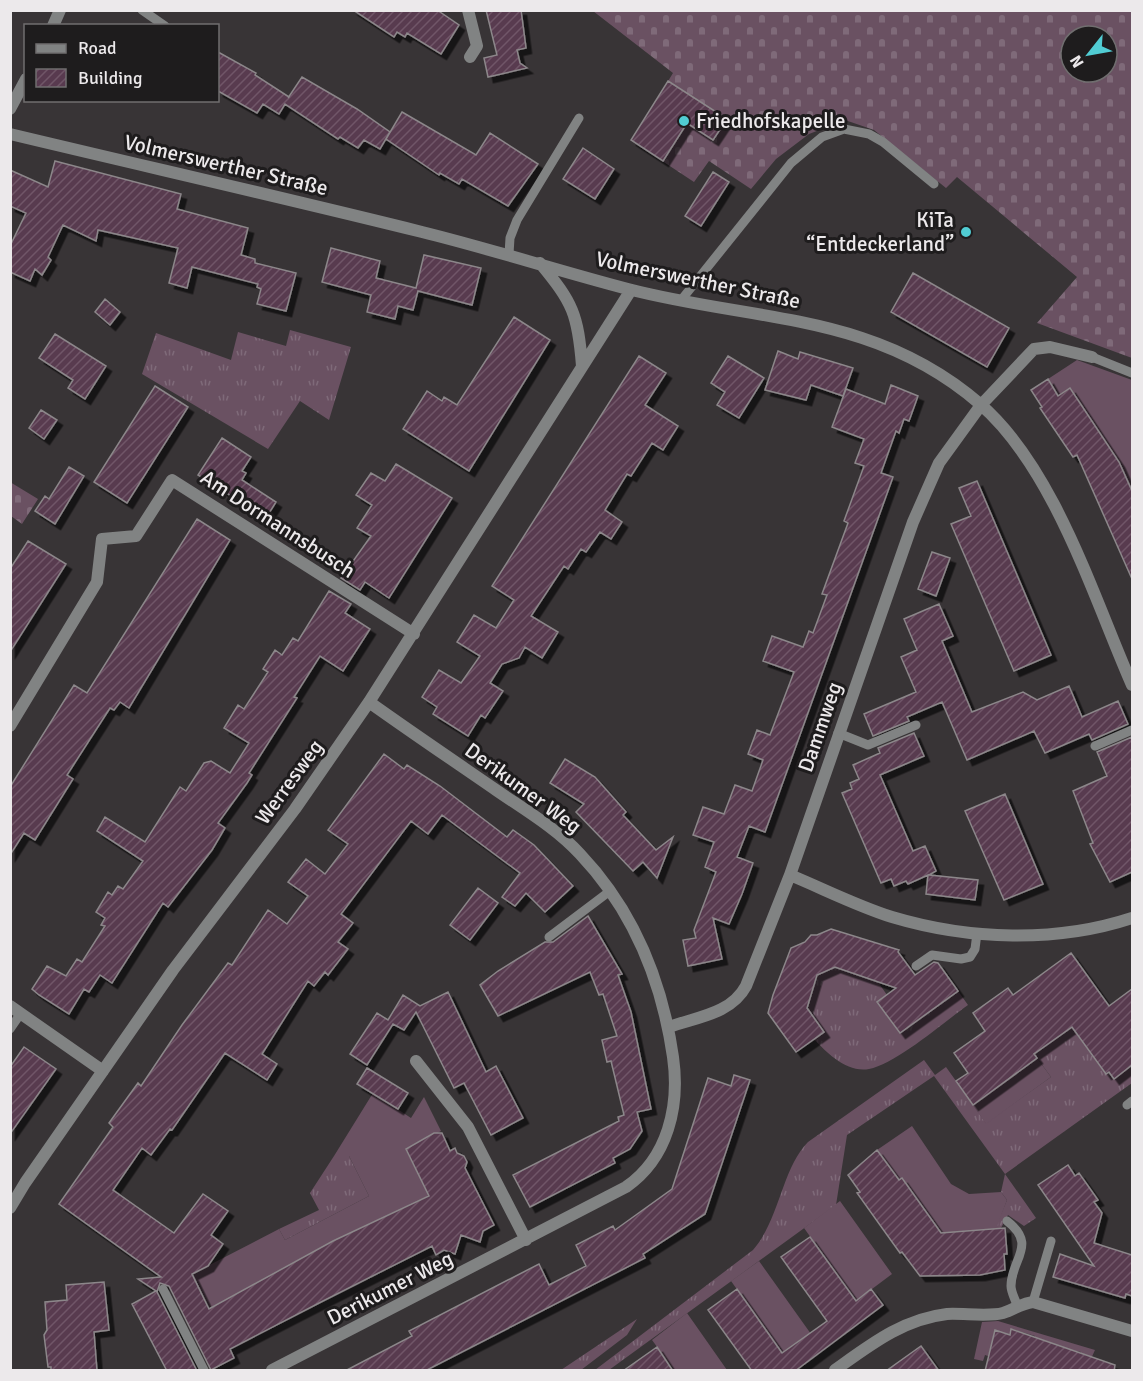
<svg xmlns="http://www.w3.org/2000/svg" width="1143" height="1381" font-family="Signika,sans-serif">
  <defs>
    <pattern id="grass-tufts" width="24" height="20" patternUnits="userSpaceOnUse" patternTransform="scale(1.5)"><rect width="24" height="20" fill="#6a5162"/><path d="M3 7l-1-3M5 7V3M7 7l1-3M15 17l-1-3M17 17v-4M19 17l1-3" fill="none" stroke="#7f6a79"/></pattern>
    <pattern id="cemetery-stones" width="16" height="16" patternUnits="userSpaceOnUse" patternTransform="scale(1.5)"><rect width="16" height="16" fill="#6a5162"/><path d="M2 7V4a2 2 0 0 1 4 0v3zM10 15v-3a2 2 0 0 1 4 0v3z" fill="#7f6a79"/></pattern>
    <pattern id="building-hatch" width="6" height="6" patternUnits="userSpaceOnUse" patternTransform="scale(1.5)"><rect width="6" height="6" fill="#583a4f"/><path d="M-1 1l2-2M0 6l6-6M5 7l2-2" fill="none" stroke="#705668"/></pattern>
    <filter id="shadow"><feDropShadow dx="5.5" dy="5.5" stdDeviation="0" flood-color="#0009"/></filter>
  </defs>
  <rect width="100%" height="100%" fill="#383436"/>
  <!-- grass -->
  <path fill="url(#grass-tufts)" d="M290,330l61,17 -22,73 -29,-19 -32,48 -126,-75 14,-41 75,27 7,-28 48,14z
    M835,967l43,15 9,13 -6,5 62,2 15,-11 10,14c-24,17 -72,59 -99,64 -22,4 -42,-16 -55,-30l10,-7 -17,-24 11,-33z
    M1069,1015l10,21 27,38 3,-2 5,6 10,-7 -4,-6 12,-9v27l-127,91 31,44 -12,8 -16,-11 -7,13 -6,1 12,-29 -6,-8 4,-18 -71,-98 -87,59 -11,70 -227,165h-14l158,-120c27,-31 29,-82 55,-108l116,-82 11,15 11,-8 40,56 65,-46 -22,-30 9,4 10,-7z
    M334,1156h15l20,40 -84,44 -6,-11 40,-19 -9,-17z
    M637,1319l-10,16 -46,35h-20z"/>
  <!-- cemetery -->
  <path fill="url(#cemetery-stones)" fill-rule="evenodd" d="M593,11h539v347l-95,-35 40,-46 -120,-100 -11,11 -72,-58 -29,-10 -36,14 -33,25 -25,30 -42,-28 -15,21 -62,-41 41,-68zM1071,36h36v36h-36z
    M10,482l28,17 -16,25 -11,-8z"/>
  <!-- garden -->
  <path fill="#6a5162" d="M1077,360l55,20v111l-14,-33 -13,5 -3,-26 -32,-48 -11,7 -11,-17z
    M1037,1058l14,19 -65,47 -13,-19z
    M373,1093l38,25 13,-21 17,34 -35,19 9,18 9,-4 20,45 -194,79 -40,20 -18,-34 87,-45 6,11 84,-44 -20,-40h-15z
    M912,1126l39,58 18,10 32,-2 6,8 -12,32 -18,1 -1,-3 -37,6 -14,-26 -3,2 -20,-34 -3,2 -22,-30z
    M840,1201l52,73 -36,27 -52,-73z
    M759,1261l57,80 -34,12 -51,-72z
    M687,1313l40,57h-53l-22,-30z
    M998,1321l97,29 -5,11 -10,-3 1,-6 -47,-9 1,-7 -23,-7 -2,6 -14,-4 -8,25 -3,-1 -2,6 -9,-2 8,-37z"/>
  <!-- building -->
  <path fill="url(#building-hatch)" stroke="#8c878a" stroke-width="1.5" filter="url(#shadow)" d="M353,10h84l22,15 -18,29 -34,-21 -2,4 -8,-5 -3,5z
    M486,10h35l5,38 -9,2 3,13 7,5 -39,9 -4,-19 13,-3z
    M218,52l38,21 -1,2 34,22 -1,1 14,-21 55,32 33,23 -10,17 -16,-9 -6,8 -18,-11 -2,2 -53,-35 -6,10 -16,-10 -6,9 -39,-22z
    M668,81l59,38 -14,21 -26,-17 -24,38 -32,-21z
    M402,112l74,43 14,-22 48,31 -30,42 -46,-27 -3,5 -19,-11 -1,2 -53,-36z
    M583,148l31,21 -19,30 -32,-20z
    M55,161l126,33 -4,15 71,19 -7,27 14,4v4l41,10 -10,38 -29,-7 4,-15 -4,-2 1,-3 -66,-17 -5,21 -18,-5 9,-35 -80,-18 -2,11 -33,-16 -15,32 3,3 -9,15 -7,-6 -5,12 -20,-9v-26l16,-33 -16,-7v-36l38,17z
    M713,172l16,10 -28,44 -16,-10z
    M331,248l49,13 -4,17 40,10 8,-33 57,13 -9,37 -54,-14 -5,19 -15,-4 -3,13 -28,-7 4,-17 -49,-13z
    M913,273l96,55 -22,39 -96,-55z
    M105,299l15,13 -10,13 -15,-13z
    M514,317l36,23 -81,131 -66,-42 24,-38 15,10 2,-4 13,8z
    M55,334l51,32 -21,33 -17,-11 5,-8 -34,-22z
    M778,351l20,8 2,-7 53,16 -10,28 -32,-11 -5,15 -41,-10z
    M639,356l27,17 -21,32 33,21 -15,24 -11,-7 -21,33 -4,-2 -22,36 17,12 -11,17 -11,-7 -14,20 -5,-3 -13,20 -4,-3 -33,50 27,16 -16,26 -17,-11 -6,11 -17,6 -12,19 13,8 -18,27 -4,-3 -13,21 -35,-22 4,-7 -15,-10 17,-27 22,13 19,-27 -23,-14 17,-27 22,13 18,-28 -22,-14z
    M728,356l36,22 -25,40 -22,-13 8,-13 -14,-9z
    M1048,379l10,17 12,-8 49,74 13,29v88l-55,-124 -4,2 -33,-49 2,-1 -11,-17z
    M891,385l27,11 -9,25 -5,-2 -5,14 -3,-2 -15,42 12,4 -128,355 -16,-6 -12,31 16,6 -11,31 -13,30 -16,-6 9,41 -34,7 -5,-26 13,-2 -2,-8 22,-58 -11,-5 9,-25 -21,-7 10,-28 21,7 11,-29 17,6 11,-31 -15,-6 9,-24 13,5 24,-63 -31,-11 9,-25 31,11 6,-16 4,2 14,-38 -5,-1 26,-71 -4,-2 20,-55 -9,-3 9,-24 -32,-12 14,-38 39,15z
    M155,386l33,21 -61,96 -33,-21z
    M41,410l16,10 -13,19 -15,-11z
    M222,438l29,19 -9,14 4,2 -4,7 34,22 -10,16 -68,-43z
    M396,464l56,34 -63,100 -24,-16 -5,8 -19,-12 30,-42 -14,-8 15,-23 -16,-10 15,-22 14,8z
    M69,467l15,9 -29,48 -20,-13 10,-15 4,3z
    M977,481l74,174 -37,16 -63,-147 20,-8 -12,-28z
    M197,519l33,21 -101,168 -9,-6 -6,8 -4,-2 -43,67 6,4 -38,61 -11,-7 -14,22v-68l64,-102 13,8z
    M28,541l38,23 -56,88v-83z
    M932,552l18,6 -14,38 -18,-7z
    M329,591l22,13 -6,9 25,16 -27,42 -23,-15 -26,41 3,1 -48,75 3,2 -5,8 -29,40 7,5 -13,22 -44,57 -5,-4 -51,80 -12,-8 -11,17 -5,-3 -15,25 -30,-19 -7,-6 15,-23 19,10 11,-17 5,3 23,-36 -4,-1 4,-7 -9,-6 12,-20 4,3 6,-9 5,3 20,-28 -46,-30 8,-14 40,25 35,-55 6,4 18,-28 7,-2 19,12 19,-30 -25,-15 14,-23 6,4 24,-37 -5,-3 12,-19 7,5 11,-17 5,3z
    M939,604l14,32 -11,5 30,71 51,-20 14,8 32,-14 13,31 36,-16 10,23 -36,16 -3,-6 -44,19 -11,-22 -67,29 -25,-58 -35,15 2,4 -36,15 -9,-22 52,-22 -15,-35 16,-7 -13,-31z
    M914,733l10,23 -44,19 33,76 12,-5 11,25 -7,4 49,5 -3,20 -49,-6 2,-19 -20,9 -2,-3 -12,5 -3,-7 -10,4 -39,-90 10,-4 -2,-6 9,-4 -6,-14 27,-12 -2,-5z
    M1132,737v135l-22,10 -20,-38 3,-1 -20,-52 34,-15 -10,-24z
    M384,754l20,15 3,-4 33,21 67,51 6,-7 21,15 39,41 -28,26 -19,-19 -11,13 -13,-9 18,-24 -78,-58 -14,19 -17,-13 -70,93 12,9 -15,19 10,7 -20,26 -3,-3 -11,14 -6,-5 -46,73 15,10 -10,16 -42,-27 -53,77 -2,-1 -19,26 -9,-7 -29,42 61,43 29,-39 25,17 -17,24 12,9 -15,22 -16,8 17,35 124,-68 96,-45 -23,-47 28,-16h8l8,18 5,-3 2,5 7,3 3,6 -2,6 29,57 -11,6 -3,11 -19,-7 -6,19 -11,-4 -8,5 -4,-9 -109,55 -93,48 4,9 -23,12 -42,-84 -9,-3 -3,9 40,79h-30l-35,-67 24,-13 -18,-12 23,-2 -102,-73 54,-77 -4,-4 29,-40 3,3 41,-61 46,-62 4,2 36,-55 19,14 21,-28 -20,-14 18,-23 19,15 23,-30 -20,-14z
    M565,759l30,18 31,35 -3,3 33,35 17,-13 -16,41 -14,-16 -10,9 -57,-59 8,-8 -34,-21z
    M1005,794l38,90 -39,16 -39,-89z
    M478,888l20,15 -28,37 -20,-15z
    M588,916l34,58 -4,1 13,37 20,97 -14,3 5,19 -12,18 -17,9 2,5 -85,44 -17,-32 106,-54 -1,-4 6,-2 -13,-54 -4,1 -5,-22 15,-4 -14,-42 -4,1 -9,-23 -92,44 -18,-31 18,-14 47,-29h8z
    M831,929l68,21 -1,2 17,23 19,-13 4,1 20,28 -58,42 -23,-31 19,-14 -61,-21 -18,8 -10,33 17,24 -28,20 -28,-39 5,-18 18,-47 14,-6 6,-7h6z
    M1071,953l38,53 23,-17v76l-18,14 -5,-7 -3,2 -34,-47 -38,27 3,4 -64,47 -17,-24 12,-8 -14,-20 31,-22 -12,-18 35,-25 5,7z
    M448,992l38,80 10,-6 27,52 -32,17 -27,-52 -10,5 -38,-76 -12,18 -11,-6 -26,41 -17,-11 27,-41 11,7 15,-25 17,11z
    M24,1047l32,22 -46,65v-67z
    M367,1068l41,25 -10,16 -41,-25z
    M734,1075l16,5 -45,134 -62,40 2,4 -220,113h-80l67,-35 -3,-5 130,-67 10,21 37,-19 -10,-21 37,-19 2,4 57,-41 36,-111 23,8z
    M877,1150l22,30 3,-2 39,55 64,-5 2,26h-3l1,16 -25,5 -60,1 -18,-24 -2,1 -43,-60 3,-1 -12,-17z
    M1068,1165l7,11 4,-3 19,27 -4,2 8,11 -8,30 38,12v41l-6,-2 -1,4 -72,-21 7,-23 34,12 -56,-81z
    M810,1237l46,64 15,-12 12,16 -88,66h-43l-44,-61 29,-21 45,64 45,-32 -46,-64z
    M104,1282l5,48 -15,2 3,39h-46v-4h-3l-4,-32 3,-5 -2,-28 22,-2 -1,-15z
    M1011,1329l104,36 -1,6h-129l10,-41 15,5z
    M921,1346l18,25h-53z
    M657,1347l16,24h-50z"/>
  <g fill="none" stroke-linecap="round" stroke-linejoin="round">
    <!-- service -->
    <path stroke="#818383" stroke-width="9" d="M142,10l23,16
      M509,254l1,-16 7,-18 62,-102
      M682,299l109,-136 31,-26 22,-8 25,5 14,8 51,42
      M1092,357l40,16
      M838,733l30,12 48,-20
      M1095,746l37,-16
      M549,937l61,-46
      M916,966l16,-11 29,4 9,-2 5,-8 2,-16
      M10,1029l11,-16
      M1127,1105l5,-4
      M1007,1221c31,24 4,38 4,65 0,6 4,13 6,19
      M163,1289l41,81
      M1033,1302l18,-61"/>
    <!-- minor -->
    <path stroke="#818383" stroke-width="12" d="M468,10l9,36 -7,11
      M53,26l7,-16
      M10,109l16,-30
      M10,134c138,33 275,64 412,98 69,17 137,39 206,57 127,33 246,23 352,115 74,64 113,192 152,281
      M540,263c33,40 38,51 42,103
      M10,726l87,-144 5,-43 34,-3 36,-56 242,154
      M790,875c34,14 67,31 102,42 77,23 164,26 240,1
      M10,1006l93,65
      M669,1027c28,-10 62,-13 77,-41l44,-111 123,-353 26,-59 42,-58 53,-56 16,-2 42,10
      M416,1061l52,66 58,113
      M10,1208l15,-25 148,-213 122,-161 74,-107 262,-412
      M272,1370l354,-183c42,-29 54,-81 47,-130 -11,-76 -40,-147 -93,-203 -24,-26 -55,-44 -84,-64 -42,-29 -85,-58 -127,-88
      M835,1370c35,-25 68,-51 112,-56 16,-1 42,3 56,-1 11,-3 16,-9 30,-11l99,29"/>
  </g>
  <!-- markers -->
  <g fill="#51ccd3" stroke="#1e1c1d" stroke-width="2">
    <circle cx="684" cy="121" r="6"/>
    <circle cx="966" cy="232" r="6"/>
  </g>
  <g text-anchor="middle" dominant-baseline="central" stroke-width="6" stroke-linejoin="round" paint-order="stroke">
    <!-- poi labels -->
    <g font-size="21" fill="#ece9eb" stroke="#1e1c1d" text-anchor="start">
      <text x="696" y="121">Friedhofskapelle</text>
      <text x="954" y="220" text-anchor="end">KiTa<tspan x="954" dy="24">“Entdeckerland”</tspan></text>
    </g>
    <!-- street labels -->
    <g font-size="21" fill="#ece9eb" stroke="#1e1c1d">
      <text transform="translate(226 165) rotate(13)">Volmerswerther Straße</text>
      <text transform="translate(698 280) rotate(12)">Volmerswerther Straße</text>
      <text transform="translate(278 524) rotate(33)">Am Dormannsbusch</text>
      <text transform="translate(820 727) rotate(-71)">Dammweg</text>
      <text transform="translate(289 782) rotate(-54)">Werresweg</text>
      <text transform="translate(523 788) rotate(36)">Derikumer Weg</text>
      <text transform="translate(390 1288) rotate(-27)">Derikumer Weg</text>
    </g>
  </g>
  <!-- border -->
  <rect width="1143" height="1381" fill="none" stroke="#ece9eb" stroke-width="24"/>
  <!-- legend -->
  <rect x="24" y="24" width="195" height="78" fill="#1e1c1d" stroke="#706e6f" stroke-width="1.5"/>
  <rect x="36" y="44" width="30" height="9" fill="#818383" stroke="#706e6f" stroke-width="1.5"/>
  <text x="78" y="54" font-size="18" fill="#ece9eb">Road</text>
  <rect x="36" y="69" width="30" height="18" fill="url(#building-hatch)" stroke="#706e6f" stroke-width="1.5"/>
  <text x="78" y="84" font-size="18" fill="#ece9eb">Building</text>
  <!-- north arrow -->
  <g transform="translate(1089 54) rotate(239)"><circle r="28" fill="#1e1c1d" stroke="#706e6f" stroke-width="1.5"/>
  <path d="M0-4.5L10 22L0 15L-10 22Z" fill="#51ccd3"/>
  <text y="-9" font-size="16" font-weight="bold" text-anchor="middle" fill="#ece9eb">N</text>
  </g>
</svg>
